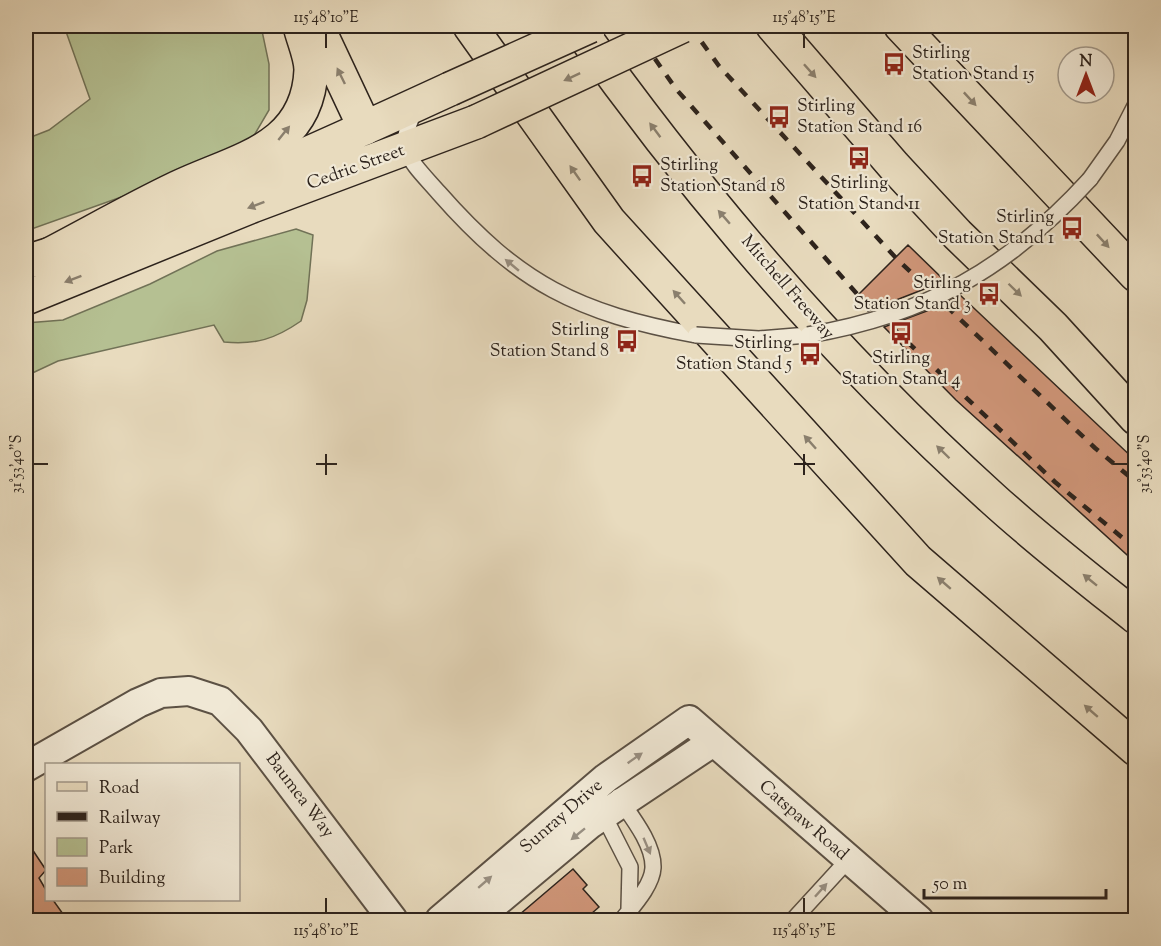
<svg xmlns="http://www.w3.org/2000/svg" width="1161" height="946" font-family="'Sorts Mill Goudy',serif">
  <rect width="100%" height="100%" fill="#e8dbbe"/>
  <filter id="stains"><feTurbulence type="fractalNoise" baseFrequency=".00333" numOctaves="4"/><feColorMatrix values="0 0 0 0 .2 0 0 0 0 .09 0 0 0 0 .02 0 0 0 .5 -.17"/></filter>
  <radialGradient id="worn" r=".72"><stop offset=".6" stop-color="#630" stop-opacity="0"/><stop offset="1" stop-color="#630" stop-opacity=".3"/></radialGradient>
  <!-- green -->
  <path fill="#b5c092" stroke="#717257" stroke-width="1.5" d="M64,26h197l8,38v46l-17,29 -125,56 -101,36v-92l23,-9 41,-31z
    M296,229l17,6 -6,65 -6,21c-26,18 -45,24 -77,21l-10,-17 -156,36 -32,15v-53l37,-3 87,-36 67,-33z"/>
  <!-- building -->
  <path fill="#d09679" stroke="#2d231c" stroke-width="1.5" d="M908,245l37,36 -77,30 -13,-13z
    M960,295l176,166v102l-180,-163 -72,-73 48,-18z
    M26,840l20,30 -7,8 7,12v10h7l15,21h-42z
    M573,869l14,16 -4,4 16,18 -16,14h-71z"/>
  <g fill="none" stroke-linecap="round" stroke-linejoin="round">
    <!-- service casing -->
    <g stroke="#5c5144" stroke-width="18">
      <path id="service" d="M415,111c-22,39 -2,52 24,82 80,91 139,120 257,142
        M1090,179l27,-38 19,-37
        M759,339l49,-4
        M618,797c13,19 36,47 35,71 -1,18 -21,39 -31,52
        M601,810l29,57 -1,41
        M793,920l55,-60"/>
    </g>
    <!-- minor casing -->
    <g stroke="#5c5144" stroke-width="32">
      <path id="minor" d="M26,767l112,-64 23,-10 28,-2 31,10 29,29 144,190
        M440,920l166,-142 83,-58 230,200
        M475,920l115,-96 123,-82"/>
    </g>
    <!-- primary casing -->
    <g stroke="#2d231c" stroke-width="36">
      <path id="primary" d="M26,262c146,-45 285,-109 424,-173
        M26,298l226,-92 224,-84"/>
    </g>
    <!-- motorway casing -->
    <g stroke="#2d231c" stroke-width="36">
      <path id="motorway" d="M317,26l48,102
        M470,26l139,195 309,340 218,188
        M577,26c121,170 260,332 415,472 46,42 95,80 144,119
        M773,26l121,140 63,68 96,93 83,91
        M901,26l235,249
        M47,256c44,-23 86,-47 130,-68 58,-28 131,-38 134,-118 0,-14 -8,-31 -11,-44"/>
    </g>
    <!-- service -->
    <use href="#service" stroke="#f0e8d5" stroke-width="15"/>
    <!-- minor -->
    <use href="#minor" stroke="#f0e8d5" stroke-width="28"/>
    <!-- primary -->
    <use href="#primary" stroke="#e8dbbe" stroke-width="33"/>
    <!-- motorway -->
    <use href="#motorway" stroke="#e8dbbe" stroke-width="33"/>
    <!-- rail -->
    <path stroke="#2d231c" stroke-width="4.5" stroke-dasharray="10 10" stroke-linecap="butt" d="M632,26l44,63 182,206 197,187 81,67
      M690,26l29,40 177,192 199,190 41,34"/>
    <!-- service-bridge casing -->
    <g stroke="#5c5144" stroke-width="18" stroke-linecap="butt">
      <path id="service-bridge" d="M696,335l63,4
        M808,335c119,-20 201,-67 282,-156"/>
    </g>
    <!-- primary-bridge casing -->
    <g stroke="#2d231c" stroke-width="36" stroke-linecap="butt">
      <path id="primary-bridge" d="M450,89l140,-63
        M476,122l206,-96"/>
    </g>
    <!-- service-bridge -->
    <use href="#service-bridge" stroke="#f0e8d5" stroke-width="15"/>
    <!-- primary-bridge -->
    <use href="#primary-bridge" stroke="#e8dbbe" stroke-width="33"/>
  </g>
  <!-- one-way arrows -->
  <defs><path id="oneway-solid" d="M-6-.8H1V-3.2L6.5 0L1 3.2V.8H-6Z" transform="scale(1.5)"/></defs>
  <g fill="#8a7f6d">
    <use href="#oneway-solid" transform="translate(810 71) rotate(48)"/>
    <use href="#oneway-solid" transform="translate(341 76) rotate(-116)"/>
    <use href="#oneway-solid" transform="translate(572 77) rotate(155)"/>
    <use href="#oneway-solid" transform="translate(970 99) rotate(47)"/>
    <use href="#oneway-solid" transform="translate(655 130) rotate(-127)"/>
    <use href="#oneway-solid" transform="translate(284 133) rotate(-51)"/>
    <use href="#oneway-solid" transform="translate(575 173) rotate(-125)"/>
    <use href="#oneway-solid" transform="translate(256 205) rotate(159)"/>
    <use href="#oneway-solid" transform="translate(724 217) rotate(-131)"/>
    <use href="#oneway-solid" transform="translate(1103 241) rotate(47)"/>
    <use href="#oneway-solid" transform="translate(73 279) rotate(159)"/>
    <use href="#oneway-solid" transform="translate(1015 290) rotate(44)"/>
    <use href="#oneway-solid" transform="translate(679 297) rotate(-132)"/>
    <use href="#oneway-solid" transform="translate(810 442) rotate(-132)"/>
    <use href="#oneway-solid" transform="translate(943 452) rotate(-136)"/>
    <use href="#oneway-solid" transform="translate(1090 580) rotate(-141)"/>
    <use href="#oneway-solid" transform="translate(944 583) rotate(-139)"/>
    <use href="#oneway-solid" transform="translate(1091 711) rotate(-139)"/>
  </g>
  <g fill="#988f82">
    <use href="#oneway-solid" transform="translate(512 265) rotate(-140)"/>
    <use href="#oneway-solid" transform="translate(635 758) rotate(-35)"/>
    <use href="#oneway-solid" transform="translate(578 834) rotate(141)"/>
    <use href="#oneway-solid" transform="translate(647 846) rotate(67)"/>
    <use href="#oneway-solid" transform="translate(485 882) rotate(-41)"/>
    <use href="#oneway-solid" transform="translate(821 890) rotate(-48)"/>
  </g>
  <!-- ticks -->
  <path fill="none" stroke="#2d231c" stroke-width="2" d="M326,33v15M804,33v15M326,454v21M804,454v21M33,464h15M316,464h21M794,464h21M1113,464h15M326,898v15M804,898v15"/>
  <!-- icons -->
  <defs>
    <g id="bus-bare" transform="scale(1.8)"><path d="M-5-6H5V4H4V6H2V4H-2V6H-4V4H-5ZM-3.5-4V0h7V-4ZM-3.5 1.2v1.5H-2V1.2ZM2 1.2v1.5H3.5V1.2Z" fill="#8f2418" stroke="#f0e8d5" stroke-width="2.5" paint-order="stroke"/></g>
  </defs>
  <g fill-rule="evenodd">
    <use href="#bus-bare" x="894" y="64"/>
    <use href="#bus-bare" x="779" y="117"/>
    <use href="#bus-bare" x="859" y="158"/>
    <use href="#bus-bare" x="642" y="176"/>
    <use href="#bus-bare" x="1072" y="228"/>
    <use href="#bus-bare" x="989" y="294"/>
    <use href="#bus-bare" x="901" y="333"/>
    <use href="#bus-bare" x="627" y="341"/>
    <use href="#bus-bare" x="810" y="354"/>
  </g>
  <g text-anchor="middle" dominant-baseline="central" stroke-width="4.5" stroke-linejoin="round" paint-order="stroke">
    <!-- poi labels -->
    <g font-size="18" fill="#2d231c" stroke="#f0e8d5" text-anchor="end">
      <text x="912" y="54" text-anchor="start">Stirling<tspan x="912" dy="21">Station Stand 15</tspan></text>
      <text x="797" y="107" text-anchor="start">Stirling<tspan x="797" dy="21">Station Stand 16</tspan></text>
      <text x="660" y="166" text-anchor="start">Stirling<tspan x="660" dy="21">Station Stand 18</tspan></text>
      <text x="859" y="184" text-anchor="middle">Stirling<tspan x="859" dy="21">Station Stand 11</tspan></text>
      <text x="1054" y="218">Stirling<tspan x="1054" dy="21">Station Stand 1</tspan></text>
      <text x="971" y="284">Stirling<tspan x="971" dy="21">Station Stand 3</tspan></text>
      <text x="609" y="331">Stirling<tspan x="609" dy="21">Station Stand 8</tspan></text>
      <text x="792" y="344">Stirling<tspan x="792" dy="21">Station Stand 5</tspan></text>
      <text x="901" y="359" text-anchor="middle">Stirling<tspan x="901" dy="21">Station Stand 4</tspan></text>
    </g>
    <!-- street labels -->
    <g font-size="18" fill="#2d231c" stroke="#f0e8d5">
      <text transform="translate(356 168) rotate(-20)">Cedric Street</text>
      <text transform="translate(787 288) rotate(49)">Mitchell Freeway</text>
      <text transform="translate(299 796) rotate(53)">Baumea Way</text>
      <text transform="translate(562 817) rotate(-41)">Sunray Drive</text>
      <text transform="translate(803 821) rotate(41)">Catspaw Road</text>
    </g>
  </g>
  <!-- margin -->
  <rect width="1161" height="946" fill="none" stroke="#e8dbbe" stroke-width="66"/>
  <!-- legend -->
  <rect x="45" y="763" width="195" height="138" fill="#f0e8d5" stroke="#a2998b" stroke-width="1.5"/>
  <rect x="57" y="782" width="30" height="9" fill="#e8dbbe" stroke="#a2998b" stroke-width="1.5"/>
  <text x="99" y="793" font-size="18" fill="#2d231c">Road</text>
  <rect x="57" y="812" width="30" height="9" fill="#2d231c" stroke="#a2998b" stroke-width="1.5"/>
  <text x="99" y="823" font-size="18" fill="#2d231c">Railway</text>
  <rect x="57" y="838" width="30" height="18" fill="#b5c092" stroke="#a2998b" stroke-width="1.5"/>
  <text x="99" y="853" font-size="18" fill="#2d231c">Park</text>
  <rect x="57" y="868" width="30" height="18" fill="#d09679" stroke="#a2998b" stroke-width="1.5"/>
  <text x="99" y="883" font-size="18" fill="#2d231c">Building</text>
  <!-- north arrow -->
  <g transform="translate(1086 75)"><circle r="28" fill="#f0e8d5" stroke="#a2998b" stroke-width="1.5"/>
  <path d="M0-4.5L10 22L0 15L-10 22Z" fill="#8f2418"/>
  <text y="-9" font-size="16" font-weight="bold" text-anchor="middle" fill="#2d231c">N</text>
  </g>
  <!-- scale -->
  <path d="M924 889v9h182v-9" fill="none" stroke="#2d231c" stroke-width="3"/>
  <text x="933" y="889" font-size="18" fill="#2d231c" stroke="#f0e8d5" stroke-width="4.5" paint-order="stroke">50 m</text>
  <rect x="33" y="33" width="1095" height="880" fill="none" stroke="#2d231c" stroke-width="2"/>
  <g font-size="15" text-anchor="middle" fill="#2d231c">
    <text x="326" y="22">115°48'10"E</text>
    <text x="804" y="22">115°48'15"E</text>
    <text transform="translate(16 464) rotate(-90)" y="5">31°53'40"S</text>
    <text transform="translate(1144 464) rotate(-90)" y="5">31°53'40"S</text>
    <text x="326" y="935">115°48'10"E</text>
    <text x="804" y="935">115°48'15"E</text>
  </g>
  <rect width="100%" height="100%" filter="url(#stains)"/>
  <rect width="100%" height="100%" fill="url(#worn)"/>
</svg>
